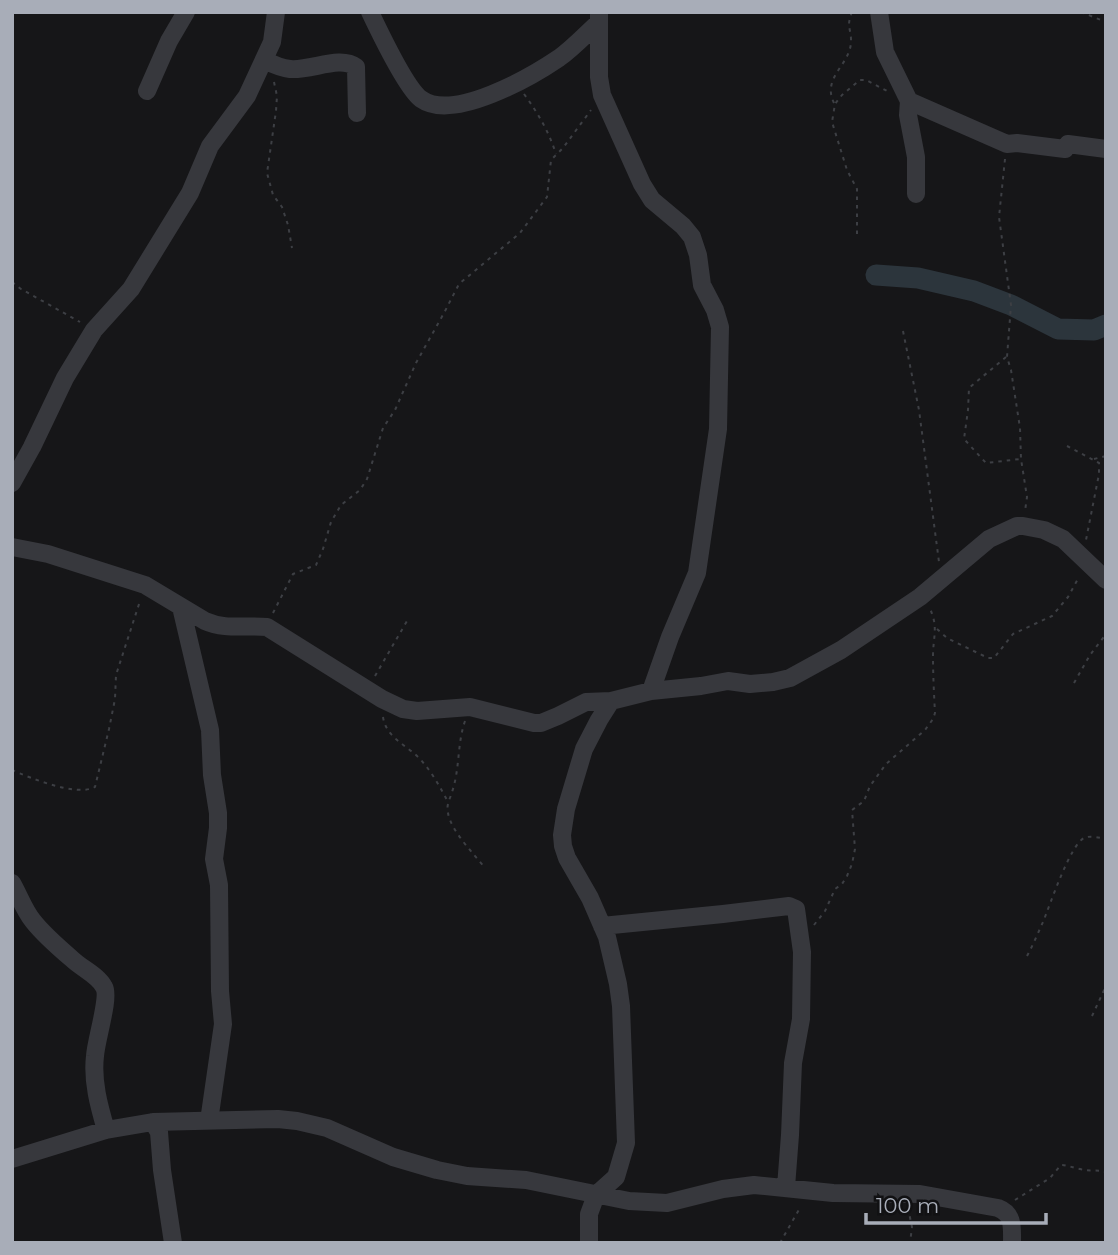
<svg xmlns="http://www.w3.org/2000/svg" width="1118" height="1255" font-family="Montserrat,sans-serif">
  <rect width="100%" height="100%" fill="#161618"/>
  <g fill="none" stroke-linecap="round" stroke-linejoin="round">
    <!-- river -->
    <path stroke="#2c353c" stroke-width="21" d="M876,275l42,3 56,13 37,14 47,24 36,1 12,-5"/>
    <!-- path -->
    <path stroke="#3d3f44" stroke-width="2" stroke-dasharray="3.5 5" stroke-linecap="butt" d="M1081,12l25,10
      M274,82l3,14 -1,15 -9,62 6,22 9,12 6,18 4,23
      M524,94c14,19 25,38 32,60
      M834,103c-13,-26 18,-39 17,-63 0,-12 -5,-13 1,-28
      M1005,159l-6,58 12,88 -4,52 4,13 9,58 1,31 6,38 -2,14
      M857,234v-45l-10,-19 -15,-48 3,-18 7,-9 18,-15h6l23,12
      M12,282l9,7 59,33
      M903,331l16,79 20,152
      M1006,357l-37,31 -1,22 -4,29 22,24 34,-4
      M1067,446l32,17v11l-13,66
      M1094,459l12,-3
      M273,613l20,-39 23,-9 7,-16 8,-27 10,-17 19,-15 7,-11 16,-51 12,-18 21,-47 28,-50 15,-29 61,-51 27,-36 4,-37 12,-12 28,-38
      M937,629l10,9 41,20h6l19,-24 39,-18 16,-19 11,-20
      M375,676l32,-55
      M1074,683l16,-28 16,-21
      M383,717c3,21 24,28 37,42 12,13 20,28 28,43
      M465,721c-8,23 -5,48 -13,71 -2,7 -6,13 -4,21 3,18 26,41 37,55
      M12,770c18,8 65,27 83,17l14,-58 6,-30 1,-24 24,-74
      M814,925l11,-14 10,-22 7,-5 5,-8 5,-12 3,-15 -3,-39 12,-9 6,-15 16,-22 39,-34 8,-11 2,-6c-1,-19 -2,-38 -2,-57 0,-19 6,-30 -4,-49
      M1027,956c6,-11 11,-23 16,-34 7,-17 27,-77 41,-84 6,-3 16,0 22,1
      M1092,1016l14,-30
      M1015,1200l35,-22 11,-13c7,0 12,3 19,4 9,3 17,0 26,3
      M908,1208l4,19 -2,16
      M780,1243l21,-37"/>
    <!-- minor -->
    <path stroke="#37383d" stroke-width="18" d="M370,12c9,19 36,76 51,87 32,23 110,-22 138,-41 14,-10 27,-24 40,-36
      M599,12v65l3,18 40,89 10,16 31,26 9,11 6,18 4,30 13,25 5,17 -2,102 -21,144 -27,64 -19,54
      M879,12l6,40 24,49 -1,14 8,42v37
      M264,60c8,4 17,8 26,9 21,2 50,-14 66,-2l1,46
      M147,91l22,-50 17,-29
      M909,101l98,43 10,-1 48,6 3,-5 38,5
      M12,483l20,-36 33,-69 29,-48 37,-41 59,-96 20,-47 37,-50 25,-54 4,-30
      M12,547l36,7 97,31 60,36c20,9 40,4 62,6l115,72 21,10 14,2 53,-4 64,16h7l17,-7 28,-14 25,-1 40,-10 50,-5 27,-5 22,3 23,-2 17,-4 51,-28 79,-53 69,-58 28,-13h6l21,4 19,9 43,41
      M181,607l29,123 2,45 6,38v15l-4,31 5,26 1,106 3,33 -14,97
      M12,883c7,12 12,27 21,38 11,14 25,26 39,38 9,9 26,16 32,28 6,10 -8,53 -9,69 -3,25 4,50 11,74
      M602,926l121,-12 66,-8 7,3 6,43 -1,67 -8,44 -3,72 -4,52
      M153,1122l6,10 3,38 11,73
      M12,1159l94,-29 47,-8 125,-3 19,2 30,7 66,29 44,13 30,6 59,4 103,21 38,2 56,-14 31,-4 79,8 87,1 78,14c16,6 14,20 14,35
      M589,1243v-29l7,-19 20,-18 10,-34 -5,-137 -3,-22 -11,-47 -17,-39 -23,-40 -4,-12 -1,-11 4,-26 18,-60 15,-29 12,-19"/>
  </g>
  <!-- border -->
  <rect width="1118" height="1255" fill="none" stroke="#a8adb8" stroke-width="28"/>
  <!-- scale -->
  <path d="M866 1213v10h180v-10" fill="none" stroke="#a8adb8" stroke-width="3.5"/>
  <text x="876" y="1213" font-size="21" fill="#a8adb8" stroke="#111113" stroke-width="5" paint-order="stroke">100 m</text>
</svg>
